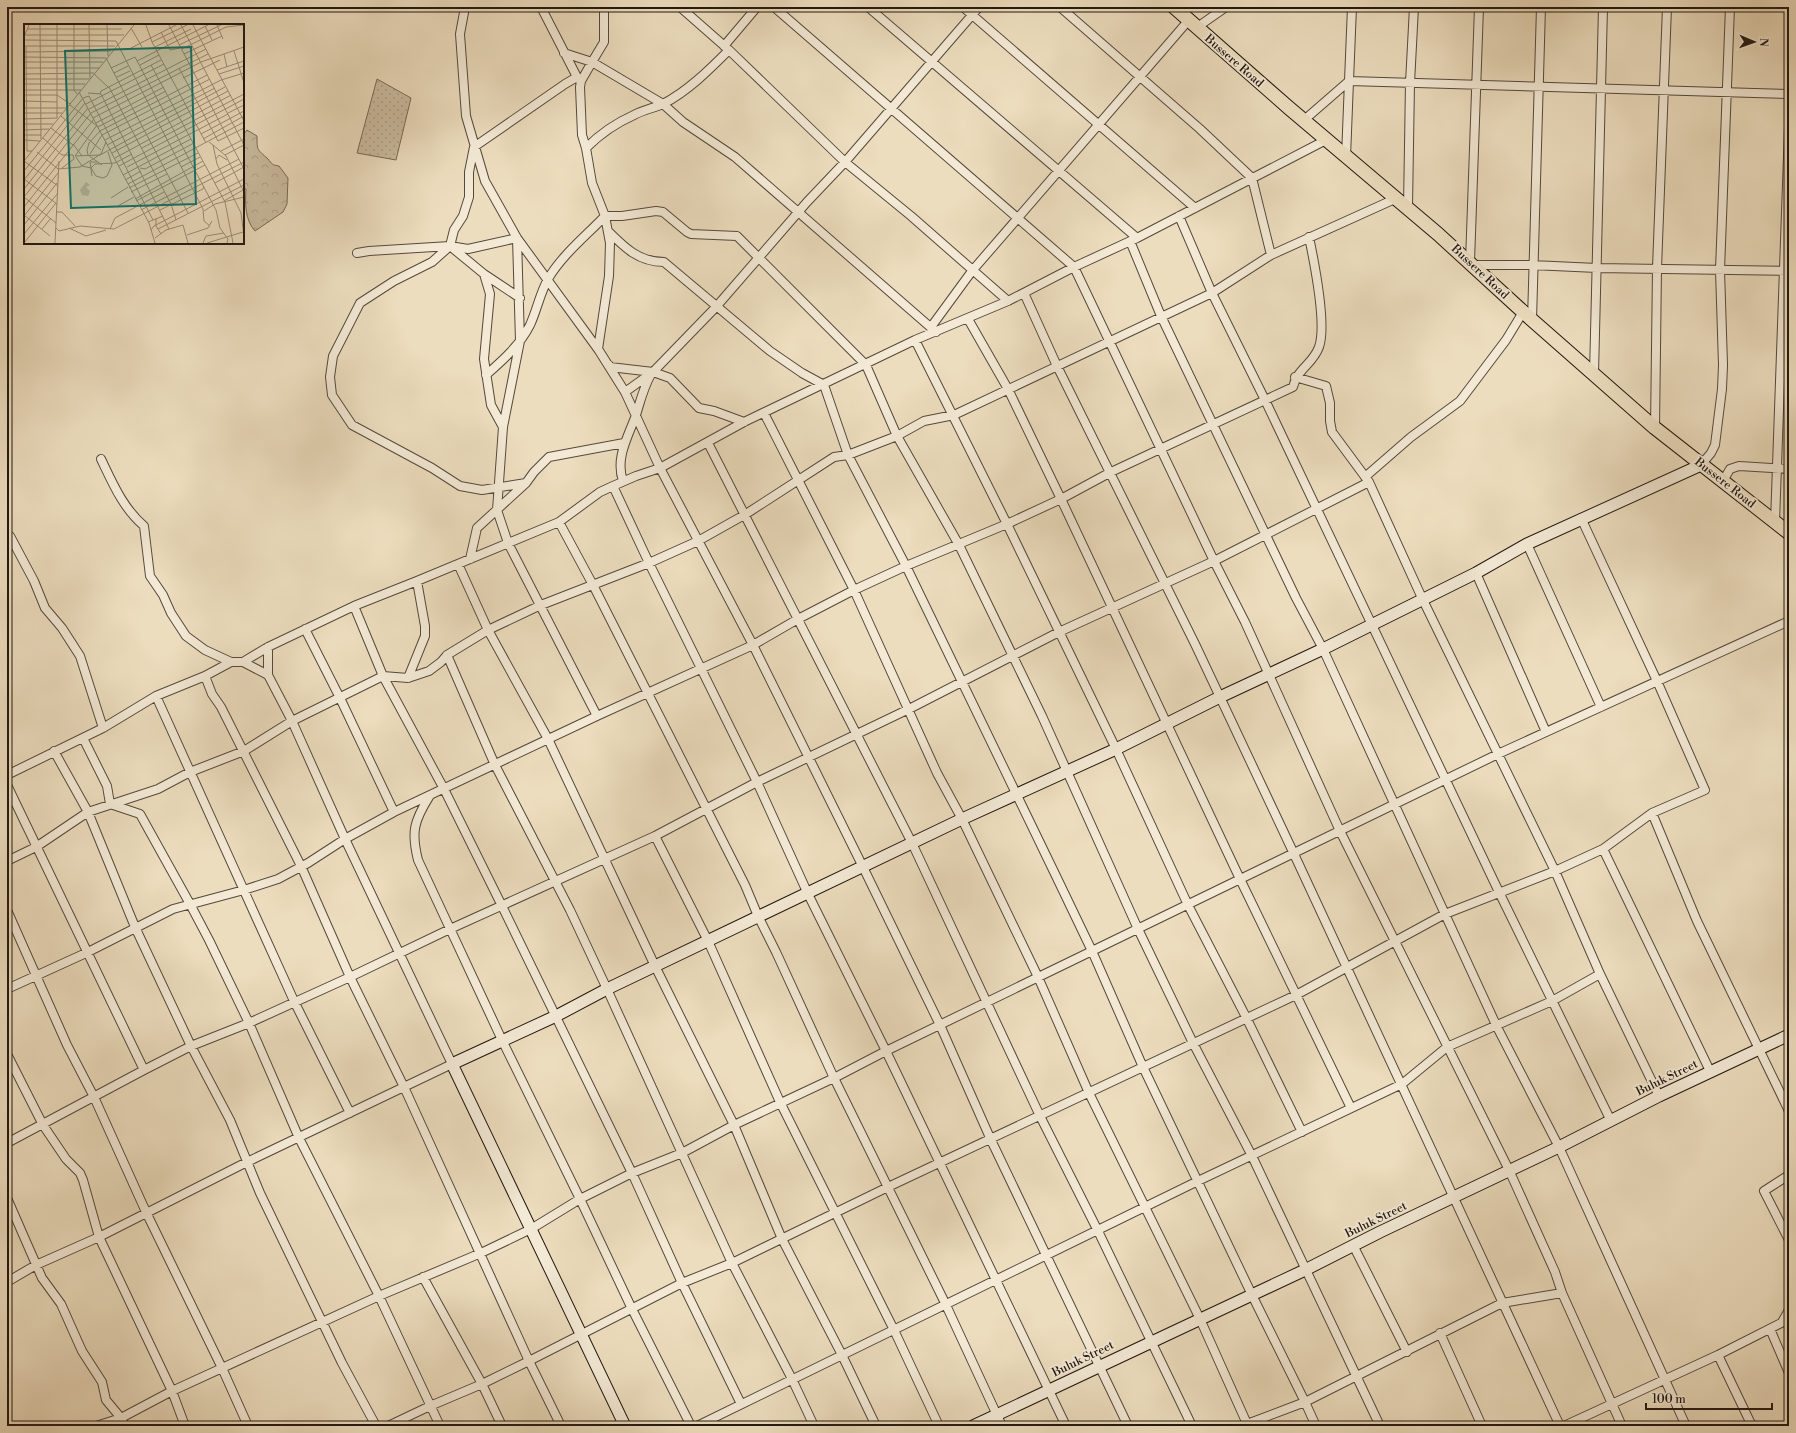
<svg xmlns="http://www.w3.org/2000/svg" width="1796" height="1433" font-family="'Libre Bodoni',serif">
  <defs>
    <pattern id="grass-dots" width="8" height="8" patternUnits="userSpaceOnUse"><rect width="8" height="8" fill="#cabca0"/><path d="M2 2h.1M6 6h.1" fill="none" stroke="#ada189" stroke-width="1.8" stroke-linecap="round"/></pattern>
    <pattern id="forest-crowns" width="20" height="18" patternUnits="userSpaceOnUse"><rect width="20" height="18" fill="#cabca0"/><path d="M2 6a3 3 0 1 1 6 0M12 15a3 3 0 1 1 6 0" fill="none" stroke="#ada189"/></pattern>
  </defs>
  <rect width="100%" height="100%" fill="#ecddbe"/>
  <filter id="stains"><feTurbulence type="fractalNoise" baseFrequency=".005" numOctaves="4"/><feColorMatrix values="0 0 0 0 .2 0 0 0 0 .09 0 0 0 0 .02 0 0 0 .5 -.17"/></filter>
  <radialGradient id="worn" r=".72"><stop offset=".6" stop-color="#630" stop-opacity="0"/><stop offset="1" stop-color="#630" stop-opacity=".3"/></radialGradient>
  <!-- grass -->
  <path fill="url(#grass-dots)" stroke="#766a58" d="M377,79l34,19 -15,62 -39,-7z"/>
  <!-- forest -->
  <path fill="url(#forest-crowns)" stroke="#766a58" d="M247,130l10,6c0,15 0,13 11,23 4,5 4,6 11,7l9,12 -1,26 -4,8 -28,19c-10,-11 -10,-27 -9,-42l-3,-2v-52z"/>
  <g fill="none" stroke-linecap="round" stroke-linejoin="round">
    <!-- street casing -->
    <g stroke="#55493c" stroke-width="10">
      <path id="street" d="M465,7l-5,27 6,82 19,65 32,57 83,114
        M541,7l36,70
        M680,7l49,43 116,112 66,54 97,85
        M774,7l300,260 140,294 31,61 95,209 169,339 46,102 7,21 60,133
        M868,7l269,231
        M963,7l232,201
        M1196,28l30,-21
        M724,46l33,-39
        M564,53l28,9 12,-20v-35
        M581,81l-4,-4 -12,7 -91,63 -5,25v25l-6,19 -9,14 -4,16 34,28 6,20 -6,65 7,46 12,22 -6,83 11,33 89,173
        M1303,121l46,-40 3,-74
        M586,148c14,-14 30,-25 48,-33 9,-5 20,-7 29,-11 25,-13 46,-34 66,-54
        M1346,157l3,-76 440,13
        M1408,207l2,-124 4,-76
        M1179,216l33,77 53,107 234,492 112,229
        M608,231c17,17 31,31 56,31l106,89 32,22 22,12 24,70 58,111 150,310 36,75 51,116 109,228 53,107 11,24
        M1130,241l31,75 135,282 27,51 174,378 62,120 127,279
        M450,246l-18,16 -38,19 -34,22 -27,53 -3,21 2,18 20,30 80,43 28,18 22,4 44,-7 8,-11 15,-15 75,-14
        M357,253l12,-2 81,-5 18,3 49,-11 3,103 -17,86
        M1271,255l126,-57
        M1470,262l9,-255
        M1473,265h59l65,3 191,3
        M484,274l36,24
        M1024,293l33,73 138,278 99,210 266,572
        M968,319l40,70 53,110 179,380 111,229
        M1532,320l9,-313
        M931,327l41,-56 216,-250
        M936,332l-201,-175 -52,-35 -20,-18 -71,-42 -11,19 -1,6 2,48 4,13 6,35 13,33 5,27 -1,33 -11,73 27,43 35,76 93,177 110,222 77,158 51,115 137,286
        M915,340l92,184 109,225 72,156 58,112 56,115
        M609,365l1,2 43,5 17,6 29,30 15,3 30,11
        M1594,374l9,-367
        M486,375c17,-15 34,-30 44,-50 7,-15 10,-32 18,-46 14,-24 38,-43 57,-63h17l34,-5 7,1 24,20 4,2 46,2 129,129 31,71 62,109 83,171 96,213 55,114 59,113 128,270
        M1295,377l31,9 4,17v18l2,11 37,50 53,116 133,273 45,103 59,122
        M625,392l28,-20 63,-65 91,-105 38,-40 134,-155
        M764,413l90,177 83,183 25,46 76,158 51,116 111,226 48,107
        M1655,428l2,-160 10,-261
        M708,443l204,400 128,273 58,115 94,195
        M101,459c12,25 22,49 43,67l6,50 13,19 8,18 15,23 19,14 26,12
        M1701,465l10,-12 4,-8 7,-56 1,-24 -3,-95 10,-263
        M1365,477l46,-40 49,-36 46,-61 17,-28
        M623,481c-8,-23 5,-44 13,-66 5,-16 7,-26 15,-41
        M1723,481l7,-12 9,-3 50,3
        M613,486l36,77 108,219 51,112 78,157 180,375
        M559,522l34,63 152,300 13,31 18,36 58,126 112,227 56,121
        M1775,522l14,-394
        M10,536l24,45 11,27 17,20 18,28 23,72
        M1527,544l74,163
        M470,559l7,-31 49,-45
        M458,564l30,66 60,109 107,227 79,159 48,114 60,116 34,71
        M1476,573l70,159
        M354,606l29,70 61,113 58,117 130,267 50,110 59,121
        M305,629l35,69 54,114
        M268,647v28
        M447,655l48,110 75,145 37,79 125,274 60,116 22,47
        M205,676l7,18 9,13 80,159 49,111 54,110 125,274 32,65
        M408,678l17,-42v-10l-8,-45
        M156,696l138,305 56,112
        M83,738l24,48 3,18 30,10 50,90 19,36 40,83 50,115 80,158 61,130
        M54,751l34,61 47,115 56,119 39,74 30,73 82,170 34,63
        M7,775l96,-47 53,-32 49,-20 26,-14h12l25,-15 86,-41 63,-25 142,-59 41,-30 13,-6 23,-10 24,-8 84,-46 171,-82 93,-39 66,-34 63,-29 189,-98
        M7,785l137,285
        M429,797c-15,24 -18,35 -11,63l84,180 78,159 52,110 59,117
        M1652,813l45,108 92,190
        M655,836l53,105 72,161 114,228 45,96
        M1603,849l107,222
        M7,861l29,-14 52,-35 70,-23 32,-17 54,-21 48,-30 91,-45 25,2 21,-7 12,-9 6,-7 41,-25 53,-25 108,-42 49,-22 48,-27 88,-57 14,-2 49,-19 27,-15 30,-6 258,-122 59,-38 -19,-77 -52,-49 -140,-122
        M7,910l60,135 27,52 52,115 76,156 26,58
        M7,989l79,-36 87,-44 71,-19 34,-11 30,-16 37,-24 49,-27 203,-96 156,-71 45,-26 56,-29 52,-24 101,-42 54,-25 50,-27 182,-85c4,-18 20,-23 26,-40 8,-22 -5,-86 -10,-110
        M7,1054l36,71 23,34 14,14 3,7 16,57 73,154 13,35
        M7,1143l137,-73 47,-24 58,-23 101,-46 100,-48 205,-93 102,-54 152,-73 150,-77 155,-71 155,-79
        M1789,1175l-25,16 25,49
        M7,1198l35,80 19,26 21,47 20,31 4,18 15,18 4,8
        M1353,1245l54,107
        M423,1277l59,107 20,42
        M7,1282l29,-17 63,-28 148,-75 205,-98 -107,-225 -53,-118 -24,-46 -25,-13
        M1782,1322l7,-12
        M1770,1329l19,44
        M1440,1333l42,93
        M1718,1355l34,71
        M96,1426l25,-8 51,-27 207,-95 102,-43 50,-24 49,-30 52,-26 50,-20 52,-28 100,-47 52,-27 612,-297 291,-133
        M388,1426l42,-20 52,-22 47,-23 153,-78 50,-20 156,-76 408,-192 149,-81 110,-43 48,-22 49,-36 53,-23 -48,-109 -76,-163
        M697,1426l501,-245 204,-97 45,-37 105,-46 48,-27
        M1245,1426l2,-2 58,-22 197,-99 60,-10
        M1564,1426l154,-71 71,-36"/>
    </g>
    <!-- secondary casing -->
    <g stroke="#231810" stroke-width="13">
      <path id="secondary" d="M625,1426l-173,-362 104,-48 51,-27 355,-170 154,-70 104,-52 103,-48 153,-76 51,-29 174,-79
        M973,1426l332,-156 75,-38 179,-85 100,-51 130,-61"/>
    </g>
    <!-- primary casing -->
    <g stroke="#231810" stroke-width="15">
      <path id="primary" d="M1174,7l115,101 149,126 94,86 123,108 134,105"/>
    </g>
    <!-- street -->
    <use href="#street" stroke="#f3e9d5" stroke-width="8"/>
    <!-- secondary -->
    <use href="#secondary" stroke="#f3e9d5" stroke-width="11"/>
    <!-- primary -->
    <use href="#primary" stroke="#ecddbe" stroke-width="13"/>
  </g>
  <g text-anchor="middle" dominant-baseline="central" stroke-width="3.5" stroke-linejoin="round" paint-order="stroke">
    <!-- street labels -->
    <g font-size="12" fill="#231810" stroke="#f3e9d5">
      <text transform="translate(1234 61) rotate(41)">Bussere Road</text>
      <text transform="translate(1480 272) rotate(43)">Bussere Road</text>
      <text transform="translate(1725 483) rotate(38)">Bussere Road</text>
      <text transform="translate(1667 1078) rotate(-26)">Buluk Street</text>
      <text transform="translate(1376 1220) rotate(-26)">Buluk Street</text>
      <text transform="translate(1083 1359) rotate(-26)">Buluk Street</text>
    </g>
  </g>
  <!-- overview -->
  <g transform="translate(24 24)">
    <rect width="220" height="220" fill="#ecddbe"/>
    <path d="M62,158l4,3 -4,2 4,4 -2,5 -6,-1 -2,-5z" fill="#cabca0"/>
    <path fill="none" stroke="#9c8e78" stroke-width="1" d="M16,1l1,114M50,1v65h7M65,1l1,54M83,1l1,31M122,1l6,17 54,101M145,1l75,144M157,1l63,120 -19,10M169,1l51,96M193,1l6,14M181,2l7,14M107,4l11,19M3,5h95M137,8l9,18 10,-2M1,11h99M0,13l5,-12M0,16l92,1 87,168 1,12 6,5M128,18l35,-17M155,21l42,-20M0,22h91M2,22l1,105h5M131,23l36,-18M107,24l45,-23M158,25l44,-22 18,-2M210,27l10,32M0,28l87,-1M160,30l38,-18M200,30l3,13M0,33l82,1 82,155M113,37l71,-36M0,38h79M116,41l19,-10M127,41l74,137 8,41M0,44h75M87,44l24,-11 81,153 4,18 8,11 -1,4M155,44l39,73 26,-13M193,46l27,-9M90,49l14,-7M0,50l70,-1M70,50l14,13M195,50l25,-8M93,53l13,-6M159,54l37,-18M0,55h65M0,60h61M85,63l62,117 5,16M0,66h50l3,4M55,68l70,131 6,20M64,69l13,1 68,135M76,70l1,-3 60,-31M0,71h33l13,9M0,77l33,1M62,80l78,-40M46,81l27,21M0,84h42M65,85l117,-60M0,89h38M204,89l16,-8M37,92l40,34M33,94v-93M69,94l108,-56 43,-15M0,95l33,-1M72,99l68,-36M0,100h29M73,101l-22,31 25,-1 125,-68M74,103l68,-36M27,104l22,17M0,106l25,-1M177,110l43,-23M0,111h17M19,114l19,17h11l1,4M179,115l41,-23M0,116l16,1M81,116l116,-60 23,-7M185,118l4,3 4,19 24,49 3,23M49,120l9,12M83,121l108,-57M189,121l13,11 18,36M118,124l102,-54M197,127l23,-12M13,128l21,17 22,-2 21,-13 5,-12M88,129l116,-62M66,130l12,-19 108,-56M52,133l6,9 9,2 4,-4 20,-1 17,-9M91,134l116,-63M192,135l3,-4 8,5M0,137l34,25M0,137l110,-136M78,141l-14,-10 -1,-5 2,-7 11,-12 107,-56M95,142l125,-67M103,143l101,-53M157,143l19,-10M38,144l12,-9M67,144l5,8 7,2 4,-2 5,-11 -4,-13M116,144l5,1 49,-26M0,147l59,-73 6,-2 64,124M99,151l68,-36M68,152l-2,-14h7M0,155l33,25M0,156l61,-77M101,156l16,-9M191,159l29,-16M104,160l116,-62M105,164l69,-35M0,165l64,-81M107,168l36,-18M0,173l67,-84 117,-59M0,173l32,26M87,174l17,-11M111,175l68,-38M112,177l69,-36M200,177l19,-11M94,182l16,-9M0,183l70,-88M117,186l98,-51M136,186l43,-21 1,-3M180,187l11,-7 29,-7M33,188h5l13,14M0,191l26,21M0,192l34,-43M132,195v7l5,8M124,198l15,-6M0,201l33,-42M32,204l3,3 21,-5 34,3 130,-67M45,204l17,8 20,-6M18,205l9,-11M86,205l5,-11 49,-26M134,205l86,-44M127,206l3,-4 90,-47M0,210l34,-41M163,211l21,-7 4,-7M131,214l11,-8 17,-5 5,18M0,219l32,-40M31,219l4,-82M179,219l3,-7 18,-3M183,219l36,-11"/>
    <path fill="#0f766e" fill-opacity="0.15" stroke="#0f766e" stroke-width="2" d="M167,23l5,157 -125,4 -6,-157z"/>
    <rect width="220" height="220" fill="none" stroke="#231810" stroke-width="2"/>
  </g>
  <!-- margin -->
  <rect width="1796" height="1433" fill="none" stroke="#ecddbe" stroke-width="24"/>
  <rect x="8" y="8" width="1780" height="1417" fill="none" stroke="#231810" stroke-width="2"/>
  <rect x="12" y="12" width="1772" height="1409" fill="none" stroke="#231810"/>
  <!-- north arrow -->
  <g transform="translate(1754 42) rotate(92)" stroke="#f3e9d5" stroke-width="3" paint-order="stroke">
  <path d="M0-3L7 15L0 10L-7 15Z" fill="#231810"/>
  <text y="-6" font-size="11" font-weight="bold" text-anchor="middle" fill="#231810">N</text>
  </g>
  <!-- scale -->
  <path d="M1646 1403v6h126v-6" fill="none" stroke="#231810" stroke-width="2"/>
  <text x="1652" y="1403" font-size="12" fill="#231810" stroke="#f3e9d5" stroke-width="3" paint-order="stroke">100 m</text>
  <rect width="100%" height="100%" filter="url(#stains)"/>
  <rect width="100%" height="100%" fill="url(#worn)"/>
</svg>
